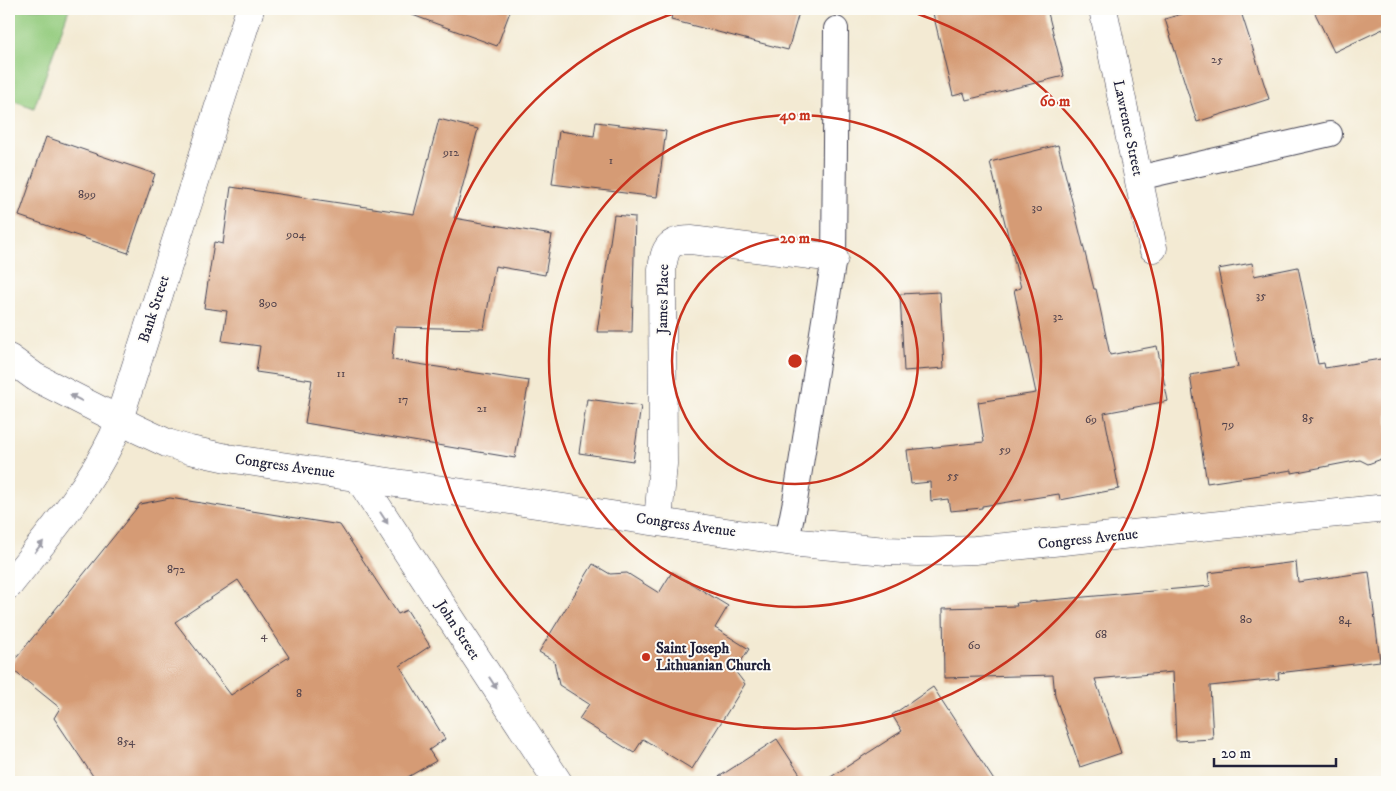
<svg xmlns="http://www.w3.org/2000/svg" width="1396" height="791" font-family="'IM FELL DW Pica',serif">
  <rect width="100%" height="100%" fill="#fdfcf7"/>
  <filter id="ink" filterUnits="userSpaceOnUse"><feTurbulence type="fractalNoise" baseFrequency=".02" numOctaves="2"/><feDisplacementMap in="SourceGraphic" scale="10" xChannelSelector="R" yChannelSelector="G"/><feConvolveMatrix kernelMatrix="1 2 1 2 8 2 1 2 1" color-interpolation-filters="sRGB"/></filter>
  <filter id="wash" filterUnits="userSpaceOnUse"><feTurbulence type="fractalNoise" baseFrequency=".0096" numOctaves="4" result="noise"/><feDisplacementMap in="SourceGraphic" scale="20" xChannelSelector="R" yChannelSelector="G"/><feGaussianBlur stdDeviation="1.12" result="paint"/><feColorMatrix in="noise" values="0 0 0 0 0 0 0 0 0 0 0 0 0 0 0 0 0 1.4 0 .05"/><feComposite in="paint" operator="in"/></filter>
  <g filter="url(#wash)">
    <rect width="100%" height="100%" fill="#f3ead3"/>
    <!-- green -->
    <path fill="#94cc7f" stroke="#5b775d" d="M9,9h60l-35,99 -25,-9z"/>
    <g id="blocks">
      <!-- building -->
      <path fill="#d59b75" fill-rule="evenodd" d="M408,9h103l-14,37 -90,-33z
        M673,9h127l-12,41 -117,-30z
        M932,9h115l17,67 -98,24 -2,-7 -11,3z
        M1198,9h42l29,90 -72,23 -32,-103z
        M1313,9h74v18l-53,25z
        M439,119l39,10 -24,89 98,17 -7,40 -50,-9 -11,63 -89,-2 -3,33 137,21 -14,77 -210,-35 7,-43 -56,-8 4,-26 -38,-5 5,-30 -23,-3 10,-66 9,2 8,-57 183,27z
        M596,122l70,9 -9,66 -105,-13 7,-53 35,5z
        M46,137l109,37 -27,79 -109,-37z
        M1058,145l36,144h2l14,66 47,-9 11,55 -64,12 15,76 -59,11 -1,-6 -77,12v2l-32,3 -2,-12 -17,2 -1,-19 -19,2 -4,-34 77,-8 -6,-40 58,-9 -22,-103 7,-2 -31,-126z
        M614,215l21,2 -3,115h-35z
        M1252,263l2,13 44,-9 20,97 6,-1 1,5 62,-10v99l-19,7 -8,-4 -68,13v-3l-85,13 -17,-108 48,-8 -20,-98z
        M940,292l4,76 -40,3 -4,-77z
        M587,399l54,7 -8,55 -54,-8z
        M170,498l170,27 58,89 9,-4 23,36 -30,20 45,73 -16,11 7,11 -37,21h-302l-43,-64 6,-10 -51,-41 131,-163zM238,580l51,77 -58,38 -56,-73z
        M1296,562l2,20 71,-10 11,89 -102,12 1,6 -69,7 3,53 -37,2 -3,-69 -78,7 26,74 -41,14 -25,-71 -2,-21 -109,3 -1,-70 74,-2 -1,-3 194,-17 -2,-13z
        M593,564l17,10 17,-1 32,20 13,-21 56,34 -13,22 34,21 -14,22 10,13 -53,85 -49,-30 -9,14 -55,-34 10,-15 -30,-19 -5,-24 -15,-9z
        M933,687l62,95h-172l79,-51 -10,-16z
        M777,739l28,43h-94z"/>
    </g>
  </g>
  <g filter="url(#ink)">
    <use href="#blocks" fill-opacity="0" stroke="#414052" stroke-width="1"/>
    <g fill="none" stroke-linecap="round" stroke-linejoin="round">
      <!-- lane casing -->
      <g stroke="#414052" stroke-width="26">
        <path id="lane" d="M1138,178l192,-44
          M787,541l8,-40 39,-243 2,-229"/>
      </g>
      <!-- street casing -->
      <g stroke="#414052" stroke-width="29">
        <path id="street" d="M1103,9l50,239
          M358,477l200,305
          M658,521l5,-57 -1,-195c3,-21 6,-29 29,-29l143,18"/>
      </g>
      <!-- secondary casing -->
      <g stroke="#414052" stroke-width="29">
        <path id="secondary" d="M9,358l26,19 102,52 30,14 23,7 37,8 573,85 86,8 32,1 57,-2 412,-42
          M9,585c38,-48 78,-94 105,-150l136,-426"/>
      </g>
      <!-- lane -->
      <use href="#lane" stroke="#fff" stroke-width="24"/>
      <!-- street -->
      <use href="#street" stroke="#fff" stroke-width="28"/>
      <!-- secondary -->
      <use href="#secondary" stroke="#fff" stroke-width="28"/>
    </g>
    <!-- one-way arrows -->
    <defs><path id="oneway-solid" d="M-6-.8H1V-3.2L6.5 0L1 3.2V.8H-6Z" transform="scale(1.25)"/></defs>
    <g fill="#9c9ca7">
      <use href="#oneway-solid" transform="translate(76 398) rotate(-153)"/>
      <use href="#oneway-solid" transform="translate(384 518) rotate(57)"/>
      <use href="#oneway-solid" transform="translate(39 547) rotate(-52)"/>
      <use href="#oneway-solid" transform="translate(493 683) rotate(57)"/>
    </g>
  </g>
  <!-- distance rings -->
  <g fill="none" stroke="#c8321e" stroke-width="2.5">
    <circle cx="795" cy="361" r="123"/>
    <circle cx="795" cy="361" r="246"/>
    <path d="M903 9A368 368 0 1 1 687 9"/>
  </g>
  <!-- markers -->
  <circle fill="#c8321e" stroke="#fdfcf7" stroke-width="2" cx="646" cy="657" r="5"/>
  <g text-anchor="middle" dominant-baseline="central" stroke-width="4" stroke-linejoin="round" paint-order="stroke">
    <!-- number labels -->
    <g font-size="12" fill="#4f404a">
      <text x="1217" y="59">25</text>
      <text x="451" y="152">912</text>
      <text x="611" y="160">1</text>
      <text x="87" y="194">899</text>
      <text x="1037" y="207">30</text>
      <text x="296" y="234">904</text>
      <text x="1261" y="295">35</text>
      <text x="268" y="303">890</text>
      <text x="1058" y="316">32</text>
      <text x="341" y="373">11</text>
      <text x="403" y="399">17</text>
      <text x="482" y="408">21</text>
      <text x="1308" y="418">85</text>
      <text x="1091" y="419">69</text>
      <text x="1228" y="424">79</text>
      <text x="1005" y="449">59</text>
      <text x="953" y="475">55</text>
      <text x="176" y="569">872</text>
      <text x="1246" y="619">80</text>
      <text x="1345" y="620">84</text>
      <text x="1101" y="634">68</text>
      <text x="264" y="635">4</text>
      <text x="974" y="645">60</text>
      <text x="299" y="693">8</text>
      <text x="126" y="741">854</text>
    </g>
    <!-- street labels -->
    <g font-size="15" fill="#22223b" stroke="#fdfcf7">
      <text transform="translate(1128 128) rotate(78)">Lawrence Street</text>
      <text transform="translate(663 299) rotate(-89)">James Place</text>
      <text transform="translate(154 309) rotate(-72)">Bank Street</text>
      <text transform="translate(285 466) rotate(8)">Congress Avenue</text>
      <text transform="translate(686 525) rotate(8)">Congress Avenue</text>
      <text transform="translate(1088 539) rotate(-6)">Congress Avenue</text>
      <text transform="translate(458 630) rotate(57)">John Street</text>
    </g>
    <!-- poi labels -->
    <g font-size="15" font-weight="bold" fill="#22223b" stroke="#fdfcf7" text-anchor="start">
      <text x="656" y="648">Saint Joseph<tspan x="656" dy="17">Lithuanian Church</tspan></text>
    </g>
  </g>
  <circle cx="795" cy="361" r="8" fill="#c8321e" stroke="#fdfcf7" stroke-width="2.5"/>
  <g font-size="15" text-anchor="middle" font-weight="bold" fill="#c8321e" stroke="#fdfcf7" stroke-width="4" stroke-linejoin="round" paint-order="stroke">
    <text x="1055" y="106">60 m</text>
    <text x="795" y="120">40 m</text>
    <text x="795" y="243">20 m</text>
  </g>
  <!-- margin -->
  <rect width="1396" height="791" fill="none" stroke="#fdfcf7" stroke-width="30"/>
  <!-- scale -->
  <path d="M1214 758v8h122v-8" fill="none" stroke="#22223b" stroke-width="2.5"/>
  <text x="1221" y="758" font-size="15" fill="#22223b" stroke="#fdfcf7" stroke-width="4" paint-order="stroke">20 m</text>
</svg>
